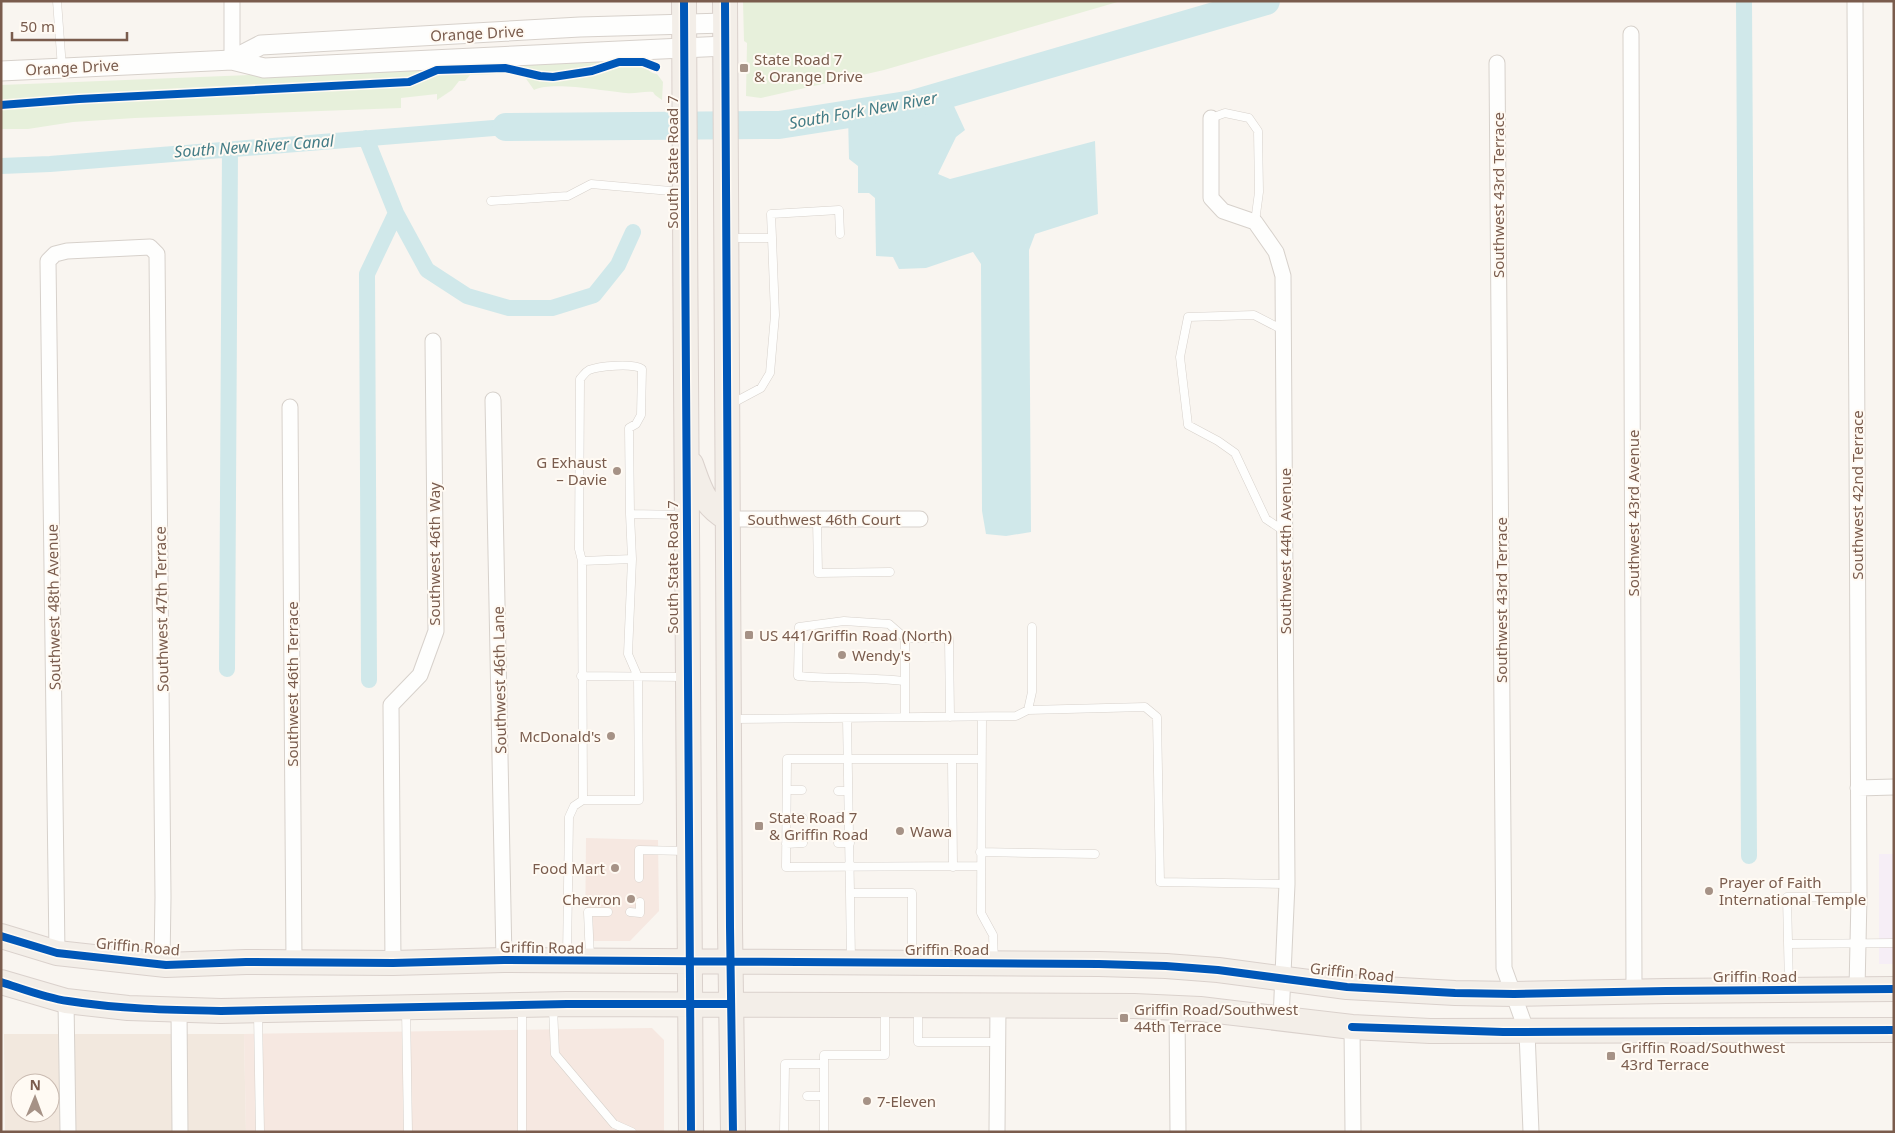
<svg xmlns="http://www.w3.org/2000/svg" width="1895" height="1133" font-family="'Noto Sans',sans-serif">
  <rect width="100%" height="100%" fill="#f9f5f0"/>
  <!-- residential -->
  <path fill="#f2e8de" fill-rule="evenodd" d="M4,1034h240l2,98h-241zM20,1083h30v30h-30z"/>
  <!-- commercial -->
  <path fill="#f6e8e1" d="M586,838l72,2 1,71 -29,30h-45z
    M652,1028l12,12v92h-418l-2,-98z"/>
  <!-- education -->
  <path fill="#f6eef6" d="M1879,854h15v110h-15z"/>
  <!-- green -->
  <path fill="#e7f0db" d="M743,1h378l-237,69 -123,28 -15,-2 1,-53 -3,-2z
    M618,60c7,6 12,2 20,4 8,1 11,10 19,10l6,8 -1,18 -7,-5 -2,-3c-9,-1 -18,2 -27,1 -23,-2 -74,-12 -92,-3l-12,-17 -52,2 -5,6h-6l-7,9 -15,10v-6l-36,4v10l-266,10 -62,4 -45,7h-27v-44z"/>
  <!-- water -->
  <path fill="#d0e8ea" d="M913,104h40l12,26 -9,7 -18,37 12,5 145,-38 3,73 -63,20 -6,16 2,282 -25,4 -20,-2 -4,-23 -1,-247 -8,-12 -47,16 -27,1 -6,-12 -17,-1 -1,-58 -6,-5h-11v-27l-9,-7 -1,-45z"/>
  <g fill="none" stroke-linecap="round" stroke-linejoin="round">
    <!-- canal -->
    <path stroke="#d0e8ea" stroke-width="16" d="M1744,1l5,855
      M366,138l30,75 -29,61 2,406
      M1,166l49,-2 456,-37
      M396,213l31,57 40,26 42,12h43l42,-13 24,-30 15,-33
      M227,669l3,-520"/>
    <!-- river -->
    <path stroke="#d0e8ea" stroke-width="28" d="M506,127l273,-2 134,-21 353,-103"/>
    <!-- service casing -->
    <g stroke="#d7d1cb" stroke-width="9">
      <path id="service" d="M57,1l5,67
        M1211,118l14,-5 24,5 9,13 1,61 -4,30
        M491,201l77,-5 23,-12 91,8
        M730,238h42l-1,-24 68,-4 1,24
        M1283,330l-29,-15 -66,2 -8,40 8,68 30,16 17,12 31,66 18,12
        M731,404l30,-16 9,-15 5,-58 -3,-77
        M817,519l1,54 72,-1
        M632,559l-4,95 10,23 1,123h-56l-1,-239z
        M632,559l-2,-45 54,1
        M582,561l-3,-12 1,-170c3,-3 5,-7 9,-9 10,-4 44,-7 53,-1l-1,46 -5,9 -7,4 1,86
        M581,676l103,1
        M904,681c-35,-4 -71,-2 -106,-5l1,-49 45,-6 45,3 16,14
        M1028,710l117,-3 12,10 3,165 127,2
        M905,717v-79h44l1,79
        M982,717l-1,196 12,22 1,26
        M847,718l3,175
        M732,719l284,-3 12,-6 4,-18v-65
        M952,759l1,108
        M787,790h15
        M838,791h10
        M838,817h11
        M786,818h17
        M838,843h12
        M786,844l17,-1
        M980,852l115,2
        M980,866l-194,1 1,-108h194
        M639,878v-28l48,1
        M630,912l10,1v-11
        M1788,944l106,-1
        M567,957l2,-140 5,-11 9,-6
        M590,959l-2,-47h20
        M851,961l-1,-68h62v68
        M1789,987l-2,-90h72
        M522,1007v125
        M553,1007l2,47 59,70 18,8
        M918,1007v35h79
        M406,1009l2,123
        M258,1013l2,119
        M807,1096h17
        M784,1132l1,-68h39
        M824,1132v-77h61v-48"/>
    </g>
    <!-- minor casing -->
    <g stroke="#d7d1cb" stroke-width="17">
      <path id="minor" d="M232,1v59
        M1855,1l4,896 -2,92
        M1631,34l3,957
        M1497,63l7,905 23,64 4,100
        M1211,118v80l12,13 32,11 21,30 7,24 4,608 -6,135
        M493,400l11,560
        M290,407l4,555
        M728,519h192
        M1858,788l36,-1
        M57,953l-9,-692 7,-7 12,-3 83,-4 7,7 6,643 -1,67
        M393,963l-2,-258 29,-30 16,-44 -3,-290
        M66,1001l2,131
        M1177,1008l1,124
        M179,1010l1,122
        M1352,1027l1,105
        M997,1132l1,-127"/>
    </g>
    <!-- tertiary casing -->
    <g stroke="#d7d1cb" stroke-width="21">
      <path id="tertiary" d="M232,60l29,-15 319,-18 145,-4
        M1,71l231,-11 32,8 461,-22"/>
    </g>
    <!-- primary casing -->
    <g stroke="#dad1cc" stroke-width="26">
      <path id="primary" d="M684,1c2,377 3,754 7,1131
        M725,1l5,926 3,205
        M691,464c9,25 12,40 37,55
        M1,936l56,17 109,12 80,-3 147,1 111,-3 595,4 67,2 52,4 129,17 108,6 59,1 152,-3 228,-2
        M1,982l65,19 62,7 93,3 346,-7 567,2 66,3 152,18 78,4 464,-1"/>
    </g>
    <!-- service -->
    <use href="#service" stroke="#fefefd" stroke-width="8"/>
    <!-- minor -->
    <use href="#minor" stroke="#fefefd" stroke-width="15"/>
    <!-- tertiary -->
    <use href="#tertiary" stroke="#fefefd" stroke-width="19"/>
    <!-- primary -->
    <use href="#primary" stroke="#f3eee8" stroke-width="24"/>
    <!-- cycleway casing -->
    <g stroke="#fffaf3" stroke-width="11">
      <path id="cycleway" d="M684,1c2,377 3,754 7,1131
        M725,1l5,926 3,205
        M1,105l78,-6 330,-17 28,-12 68,-2 35,8 13,1 39,-6 27,-9h24l13,5
        M1,936l56,17 109,12 80,-3 147,1 111,-3 595,4 67,2 52,4 129,17 108,6 59,1 152,-3 228,-2
        M1,982c22,7 45,16 67,19 51,8 102,9 153,10l346,-7h164
        M1352,1027l151,5 391,-2"/>
    </g>
    <!-- cycleway -->
    <use href="#cycleway" stroke="#0057b8" stroke-width="8"/>
  </g>
  <!-- markers -->
  <g fill="#a69286" stroke="#fffaf3" stroke-width="2">
    <rect x="739" y="63" width="10" height="10" rx="2.5"/>
    <circle cx="617" cy="471" r="5"/>
    <rect x="744" y="630" width="10" height="10" rx="2.5"/>
    <circle cx="842" cy="655" r="5"/>
    <circle cx="611" cy="736" r="5"/>
    <rect x="754" y="821" width="10" height="10" rx="2.5"/>
    <circle cx="900" cy="831" r="5"/>
    <circle cx="615" cy="868" r="5"/>
    <circle cx="1709" cy="891" r="5"/>
    <circle cx="631" cy="899" r="5"/>
    <rect x="1119" y="1013" width="10" height="10" rx="2.5"/>
    <rect x="1606" y="1051" width="10" height="10" rx="2.5"/>
    <circle cx="867" cy="1101" r="5"/>
  </g>
  <g text-anchor="middle" dominant-baseline="central" stroke-width="4" stroke-linejoin="round" paint-order="stroke">
    <!-- street labels -->
    <g font-size="15" fill="#7a5c4d" stroke="#fffaf3">
      <text transform="translate(477 33) rotate(-3)">Orange Drive</text>
      <text transform="translate(72 67) rotate(-3)">Orange Drive</text>
      <text transform="translate(672 162) rotate(-90)">South State Road 7</text>
      <text transform="translate(1498 195) rotate(-90)">Southwest 43rd Terrace</text>
      <text transform="translate(1857 495) rotate(-90)">Southwest 42nd Terrace</text>
      <text transform="translate(1633 513) rotate(-90)">Southwest 43rd Avenue</text>
      <text x="824" y="519">Southwest 46th Court</text>
      <text transform="translate(1285 551) rotate(-90)">Southwest 44th Avenue</text>
      <text transform="translate(434 554) rotate(-90)">Southwest 46th Way</text>
      <text transform="translate(672 567) rotate(-90)">South State Road 7</text>
      <text transform="translate(1501 600) rotate(-90)">Southwest 43rd Terrace</text>
      <text transform="translate(53 607) rotate(-91)">Southwest 48th Avenue</text>
      <text transform="translate(161 609) rotate(-91)">Southwest 47th Terrace</text>
      <text transform="translate(499 680) rotate(-91)">Southwest 46th Lane</text>
      <text transform="translate(292 684) rotate(-90)">Southwest 46th Terrace</text>
      <text transform="translate(138 946) rotate(5)">Griffin Road</text>
      <text transform="translate(542 947) rotate(1)">Griffin Road</text>
      <text x="947" y="949">Griffin Road</text>
      <text transform="translate(1352 972) rotate(6)">Griffin Road</text>
      <text x="1755" y="976">Griffin Road</text>
    </g>
    <!-- poi labels -->
    <g font-size="15" fill="#7a5c4d" stroke="#fffaf3" text-anchor="start">
      <text x="754" y="59">State Road 7<tspan x="754" dy="17">&amp; Orange Drive</tspan></text>
      <text x="607" y="462" text-anchor="end">G Exhaust<tspan x="607" dy="17">– Davie</tspan></text>
      <text x="759" y="635">US 441/Griffin Road (North)</text>
      <text x="852" y="655">Wendy's</text>
      <text x="601" y="736" text-anchor="end">McDonald's</text>
      <text x="769" y="817">State Road 7<tspan x="769" dy="17">&amp; Griffin Road</tspan></text>
      <text x="910" y="831">Wawa</text>
      <text x="605" y="868" text-anchor="end">Food Mart</text>
      <text x="1719" y="882">Prayer of Faith<tspan x="1719" dy="17">International Temple</tspan></text>
      <text x="621" y="899" text-anchor="end">Chevron</text>
      <text x="1134" y="1009">Griffin Road/Southwest<tspan x="1134" dy="17">44th Terrace</tspan></text>
      <text x="1621" y="1047">Griffin Road/Southwest<tspan x="1621" dy="17">43rd Terrace</tspan></text>
      <text x="877" y="1101">7-Eleven</text>
    </g>
    <!-- water labels -->
    <g font-size="16" font-style="italic" fill="#437c86" stroke="#fffaf3">
      <text transform="translate(863 110) rotate(-10)">South Fork New River</text>
      <text transform="translate(254 146) rotate(-4)">South New River Canal</text>
    </g>
  </g>
  <!-- border -->
  <rect width="1895" height="1133" fill="none" stroke="#7a5c4d" stroke-width="5"/>
  <!-- north arrow -->
  <g transform="translate(35 1098) rotate(1)"><circle r="24" fill="#fffaf3" stroke="#cabbb1"/>
  <path d="M0-4L9 19L0 12L-9 19Z" fill="#a69286"/>
  <text y="-8" font-size="14" font-weight="bold" text-anchor="middle" fill="#7a5c4d">N</text>
  </g>
  <!-- scale -->
  <path d="M12 32v8h115v-8" fill="none" stroke="#7a5c4d" stroke-width="2.5"/>
  <text x="20" y="32" font-size="15" fill="#7a5c4d" stroke="#fffaf3" stroke-width="4" paint-order="stroke">50 m</text>
</svg>
